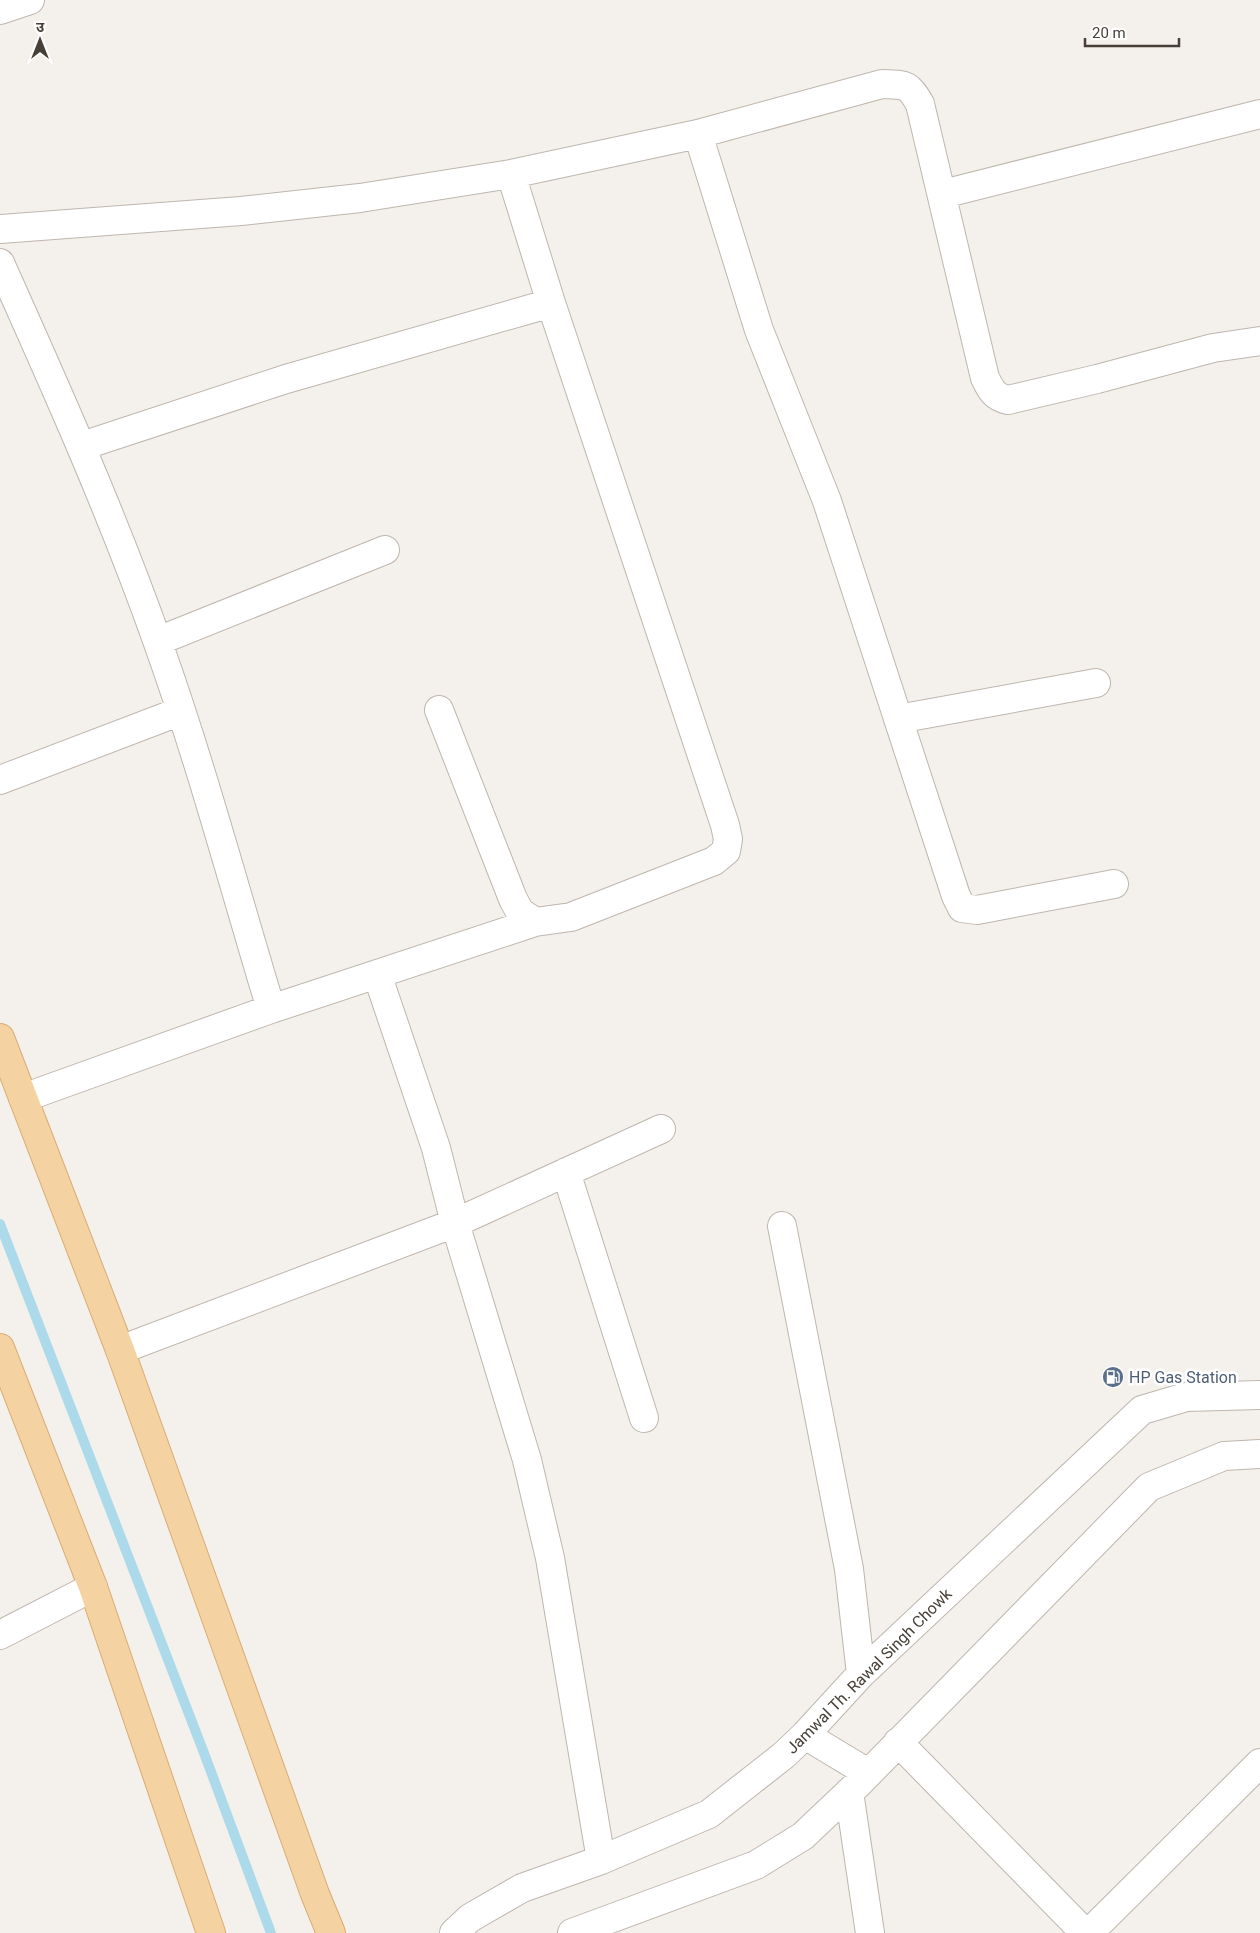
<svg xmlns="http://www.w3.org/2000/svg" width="1260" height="1933" font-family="Roboto,'Noto Sans Devanagari',sans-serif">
  <rect width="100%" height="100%" fill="#f4f0eb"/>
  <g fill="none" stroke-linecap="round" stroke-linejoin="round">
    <!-- stream -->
    <path stroke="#addaea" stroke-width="10" d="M0,1224l204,529 67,180"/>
    <!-- minor casing -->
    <g stroke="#bfb6ae" stroke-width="30">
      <path id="minor" d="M0,10l30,-10
        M698,134l61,196 68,171 129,395 6,12 15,2 137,-26
        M943,194l317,-80
        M0,229l241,-18 119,-13 151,-24 187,-40 184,-50c24,1 26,-1 38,20l65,274c6,12 9,19 23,22l89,-21 116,-31 47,-7
        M0,263c56,125 112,250 158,380 43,120 76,244 113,366
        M82,446l204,-67 265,-76
        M158,641l227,-91
        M439,710l74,189 7,13 15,10 36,-5 143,-56 12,-10 2,-12 -3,-14 -174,-522 -40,-129
        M898,719l198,-36
        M0,780l181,-69
        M377,974l59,174 19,75 72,237 23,98 51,302
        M23,1098l248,-89 264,-87
        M566,1172l78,246
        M782,1226l67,343 12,105
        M120,1350l335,-127 206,-94
        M0,1635l93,-48
        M805,1735l63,38
        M898,1742l187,191
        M849,1792l21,141
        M454,1933l16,-15 52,-30 79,-28 108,-46 75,-59 21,-20 56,-61 281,-264 44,-13 74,-2
        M572,1933l184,-68 47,-29 58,-55 288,-294 75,-31 36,-2
        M1089,1933l171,-170"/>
    </g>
    <!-- major casing -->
    <g stroke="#daac73" stroke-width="30">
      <path id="major" d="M0,1038l120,312 195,544 16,39
        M0,1348l93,239 118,346"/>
    </g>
    <!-- minor -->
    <use href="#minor" stroke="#fff" stroke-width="28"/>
    <!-- major -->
    <use href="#major" stroke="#f5d2a2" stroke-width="28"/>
  </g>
  <!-- icons -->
  <defs>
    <g id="fuel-disc" transform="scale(1.125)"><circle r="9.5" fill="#5c6f8a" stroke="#fff"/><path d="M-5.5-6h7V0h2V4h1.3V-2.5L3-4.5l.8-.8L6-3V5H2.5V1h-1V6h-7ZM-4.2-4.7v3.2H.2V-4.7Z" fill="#fff"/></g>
  </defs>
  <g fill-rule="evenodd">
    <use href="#fuel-disc" x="1113" y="1377"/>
  </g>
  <g text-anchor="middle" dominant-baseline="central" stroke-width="5" stroke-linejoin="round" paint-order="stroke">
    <!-- service labels -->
    <g font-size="16" fill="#4e5e75" stroke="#fff" text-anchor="start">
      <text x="1129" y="1377">HP Gas Station</text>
    </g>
    <!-- street labels -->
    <g font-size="16" fill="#474039" stroke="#fff">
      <text transform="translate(869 1671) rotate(-45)">Jamwal Th. Rawal Singh Chowk</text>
    </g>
  </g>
  <!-- north arrow -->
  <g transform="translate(40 40)" stroke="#ffffff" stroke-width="4" paint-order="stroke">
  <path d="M0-4L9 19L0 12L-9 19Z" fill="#474039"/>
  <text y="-8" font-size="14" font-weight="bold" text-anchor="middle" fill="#474039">उ</text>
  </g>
  <!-- scale -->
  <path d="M1085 38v8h94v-8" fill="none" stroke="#474039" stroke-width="2.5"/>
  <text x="1092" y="38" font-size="15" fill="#474039" stroke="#ffffff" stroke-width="4" paint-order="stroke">20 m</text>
</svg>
